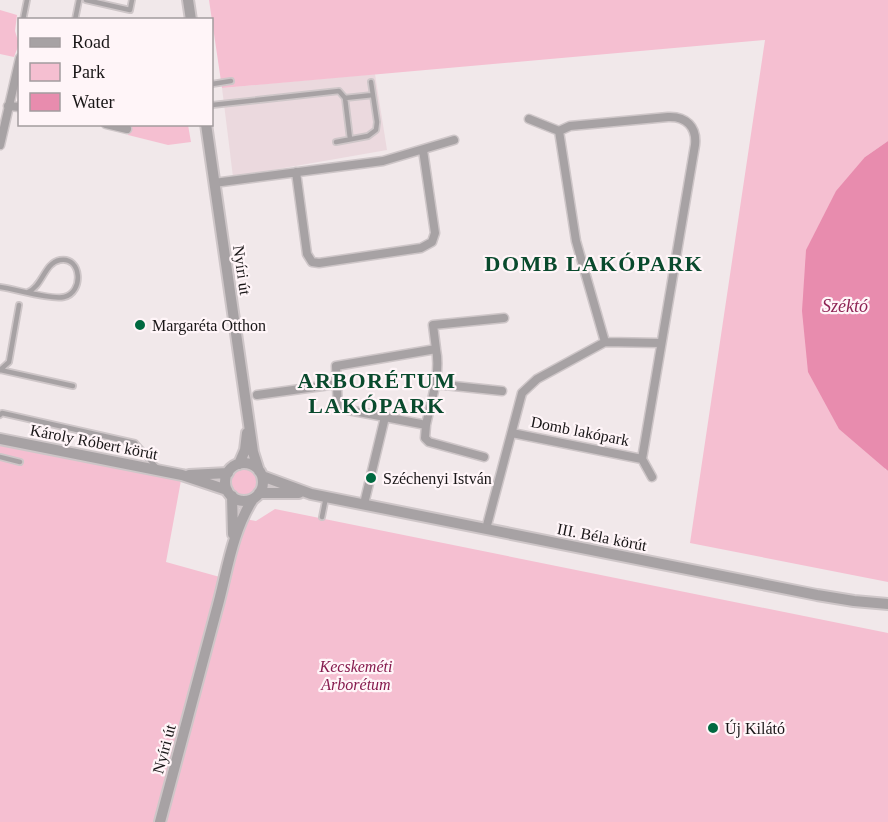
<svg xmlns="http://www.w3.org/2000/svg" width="888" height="822" font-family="'Times New Roman',serif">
  <rect width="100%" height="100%" fill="#f1e8ea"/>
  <!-- built -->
  <path fill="#ebd9de" d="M375,74l12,76 -154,27 -11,-89z"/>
  <!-- green -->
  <path fill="#f5bfd1" d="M209,0h679v141l-23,16 20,312 3,2v111l-198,-39 75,-503 -543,48z
    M0,10l17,5 -2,16 4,13 -5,13 -14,-3z
    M117,125h71l3,17 -23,3 -40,-10 2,-8z
    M0,439l182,36 -16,87 61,17 18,-60 11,2 19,-12 613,124v189h-888z
    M230 482a14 14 0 1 1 28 0a14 14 0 1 1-28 0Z"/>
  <!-- water -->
  <path fill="#e88cae" d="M888,141v330l-49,-42 -31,-57 -6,-61 4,-61 30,-59 29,-34z"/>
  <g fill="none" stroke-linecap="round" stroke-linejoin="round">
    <!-- service casing -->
    <g stroke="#cec6c8" stroke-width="8">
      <path id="service" d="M86,0l44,10 2,-10
        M23,20l4,-20
        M75,20l4,-20
        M212,84l19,-3
        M345,98l5,41
        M212,105l127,-14 6,7 28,-3
        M336,142l32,-6 8,-6 1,-8 -6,-40
        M0,287c15,2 51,13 64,10 20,-4 18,-41 -4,-37 -16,3 -17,26 -32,32
        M0,370l73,16
        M0,370l9,-8 10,-57
        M0,415l2,-2 133,30 22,25
        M0,457l20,5
        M322,517l4,-20"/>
    </g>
    <!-- minor casing -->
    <g stroke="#cec6c8" stroke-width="11">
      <path id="minor" d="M8,106l12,1
        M529,119l30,12
        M106,124l21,5
        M0,145l20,-87
        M296,172l11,82 5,8 7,1 102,-15 11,-6 3,-9 -12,-83
        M214,183l169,-22 71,-21
        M605,342l55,1
        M436,349l-3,-24 71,-7
        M435,384l67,7
        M257,395l80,-11
        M426,425l-1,13 4,4 55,15
        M642,459l10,18
        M364,504l21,-87 -47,-9 -2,-42 100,-17c5,25 -5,52 -10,76l-41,-8
        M486,529l36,-136 15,-14 68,-37 -29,-101 -17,-110 11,-5 98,-9c18,-1 29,10 27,28l-53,314 -130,-26"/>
    </g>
    <!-- tertiary casing -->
    <g stroke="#cec6c8" stroke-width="14">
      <path id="tertiary" d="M188,0l3,20
        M206,124l47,328 6,19
        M0,439l182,36 45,15
        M225 482a19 19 0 1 1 38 0a19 19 0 1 1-38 0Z
        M239,464l6,-14 2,-17
        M189,475l39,-2
        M262,476l49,18 15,3 491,98 37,6 34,3
        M259,493h40
        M232,496l1,38
        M160,822c19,-70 38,-140 56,-210 11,-38 15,-79 37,-113"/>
    </g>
    <!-- service -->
    <use href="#service" stroke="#a7a2a4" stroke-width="4.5"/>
    <!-- minor -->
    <use href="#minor" stroke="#a7a2a4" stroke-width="8"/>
    <!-- tertiary -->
    <use href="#tertiary" stroke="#a7a2a4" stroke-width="10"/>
  </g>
  <!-- markers -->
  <g fill="#006940" stroke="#fff5f8" stroke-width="2">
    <circle cx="140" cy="325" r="6"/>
    <circle cx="371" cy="478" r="6"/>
    <circle cx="713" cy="728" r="6"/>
  </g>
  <g text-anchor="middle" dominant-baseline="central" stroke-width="4.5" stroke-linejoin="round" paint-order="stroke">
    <!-- street labels -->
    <g font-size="16" fill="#191617" stroke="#fff5f8">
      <text transform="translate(242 270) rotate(82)">Nyíri út</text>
      <text transform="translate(580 431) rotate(11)">Domb lakópark</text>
      <text transform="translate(94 442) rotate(11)">Károly Róbert körút</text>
      <text transform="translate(602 537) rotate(11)">III. Béla körút</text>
      <text transform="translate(164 749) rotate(-75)">Nyíri út</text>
    </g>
    <!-- poi labels -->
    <g font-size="16" fill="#191617" stroke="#fff5f8" text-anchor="start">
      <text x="152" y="325">Margaréta Otthon</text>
      <text x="383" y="478">Széchenyi István</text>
      <text x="725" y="728">Új Kilátó</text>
    </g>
    <!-- park labels -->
    <g font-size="16" font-style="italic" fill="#861b4e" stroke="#fff5f8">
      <text x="356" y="666">Kecskeméti<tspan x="356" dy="18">Arborétum</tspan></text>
    </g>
    <!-- water labels -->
    <g font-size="18" font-style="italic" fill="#8e2354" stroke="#fff5f8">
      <text x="845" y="306">Széktó</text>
    </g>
    <!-- district labels -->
    <g font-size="22" font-weight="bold" letter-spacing="1.5" fill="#094a2d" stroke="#fff5f8">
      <text x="594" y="263">DOMB LAKÓPARK</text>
      <text x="377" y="380">ARBORÉTUM<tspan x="377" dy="25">LAKÓPARK</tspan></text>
    </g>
  </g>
  <!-- legend -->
  <rect x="18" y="18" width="195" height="108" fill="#fff5f8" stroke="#a39c9e" stroke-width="1.5"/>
  <rect x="30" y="38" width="30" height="9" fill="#a7a2a4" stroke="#a39c9e" stroke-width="1.5"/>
  <text x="72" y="48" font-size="18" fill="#191617">Road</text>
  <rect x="30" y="63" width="30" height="18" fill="#f5bfd1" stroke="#a39c9e" stroke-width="1.5"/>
  <text x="72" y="78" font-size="18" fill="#191617">Park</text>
  <rect x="30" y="93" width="30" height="18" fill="#e88cae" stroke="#a39c9e" stroke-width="1.5"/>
  <text x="72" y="108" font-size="18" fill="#191617">Water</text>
</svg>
